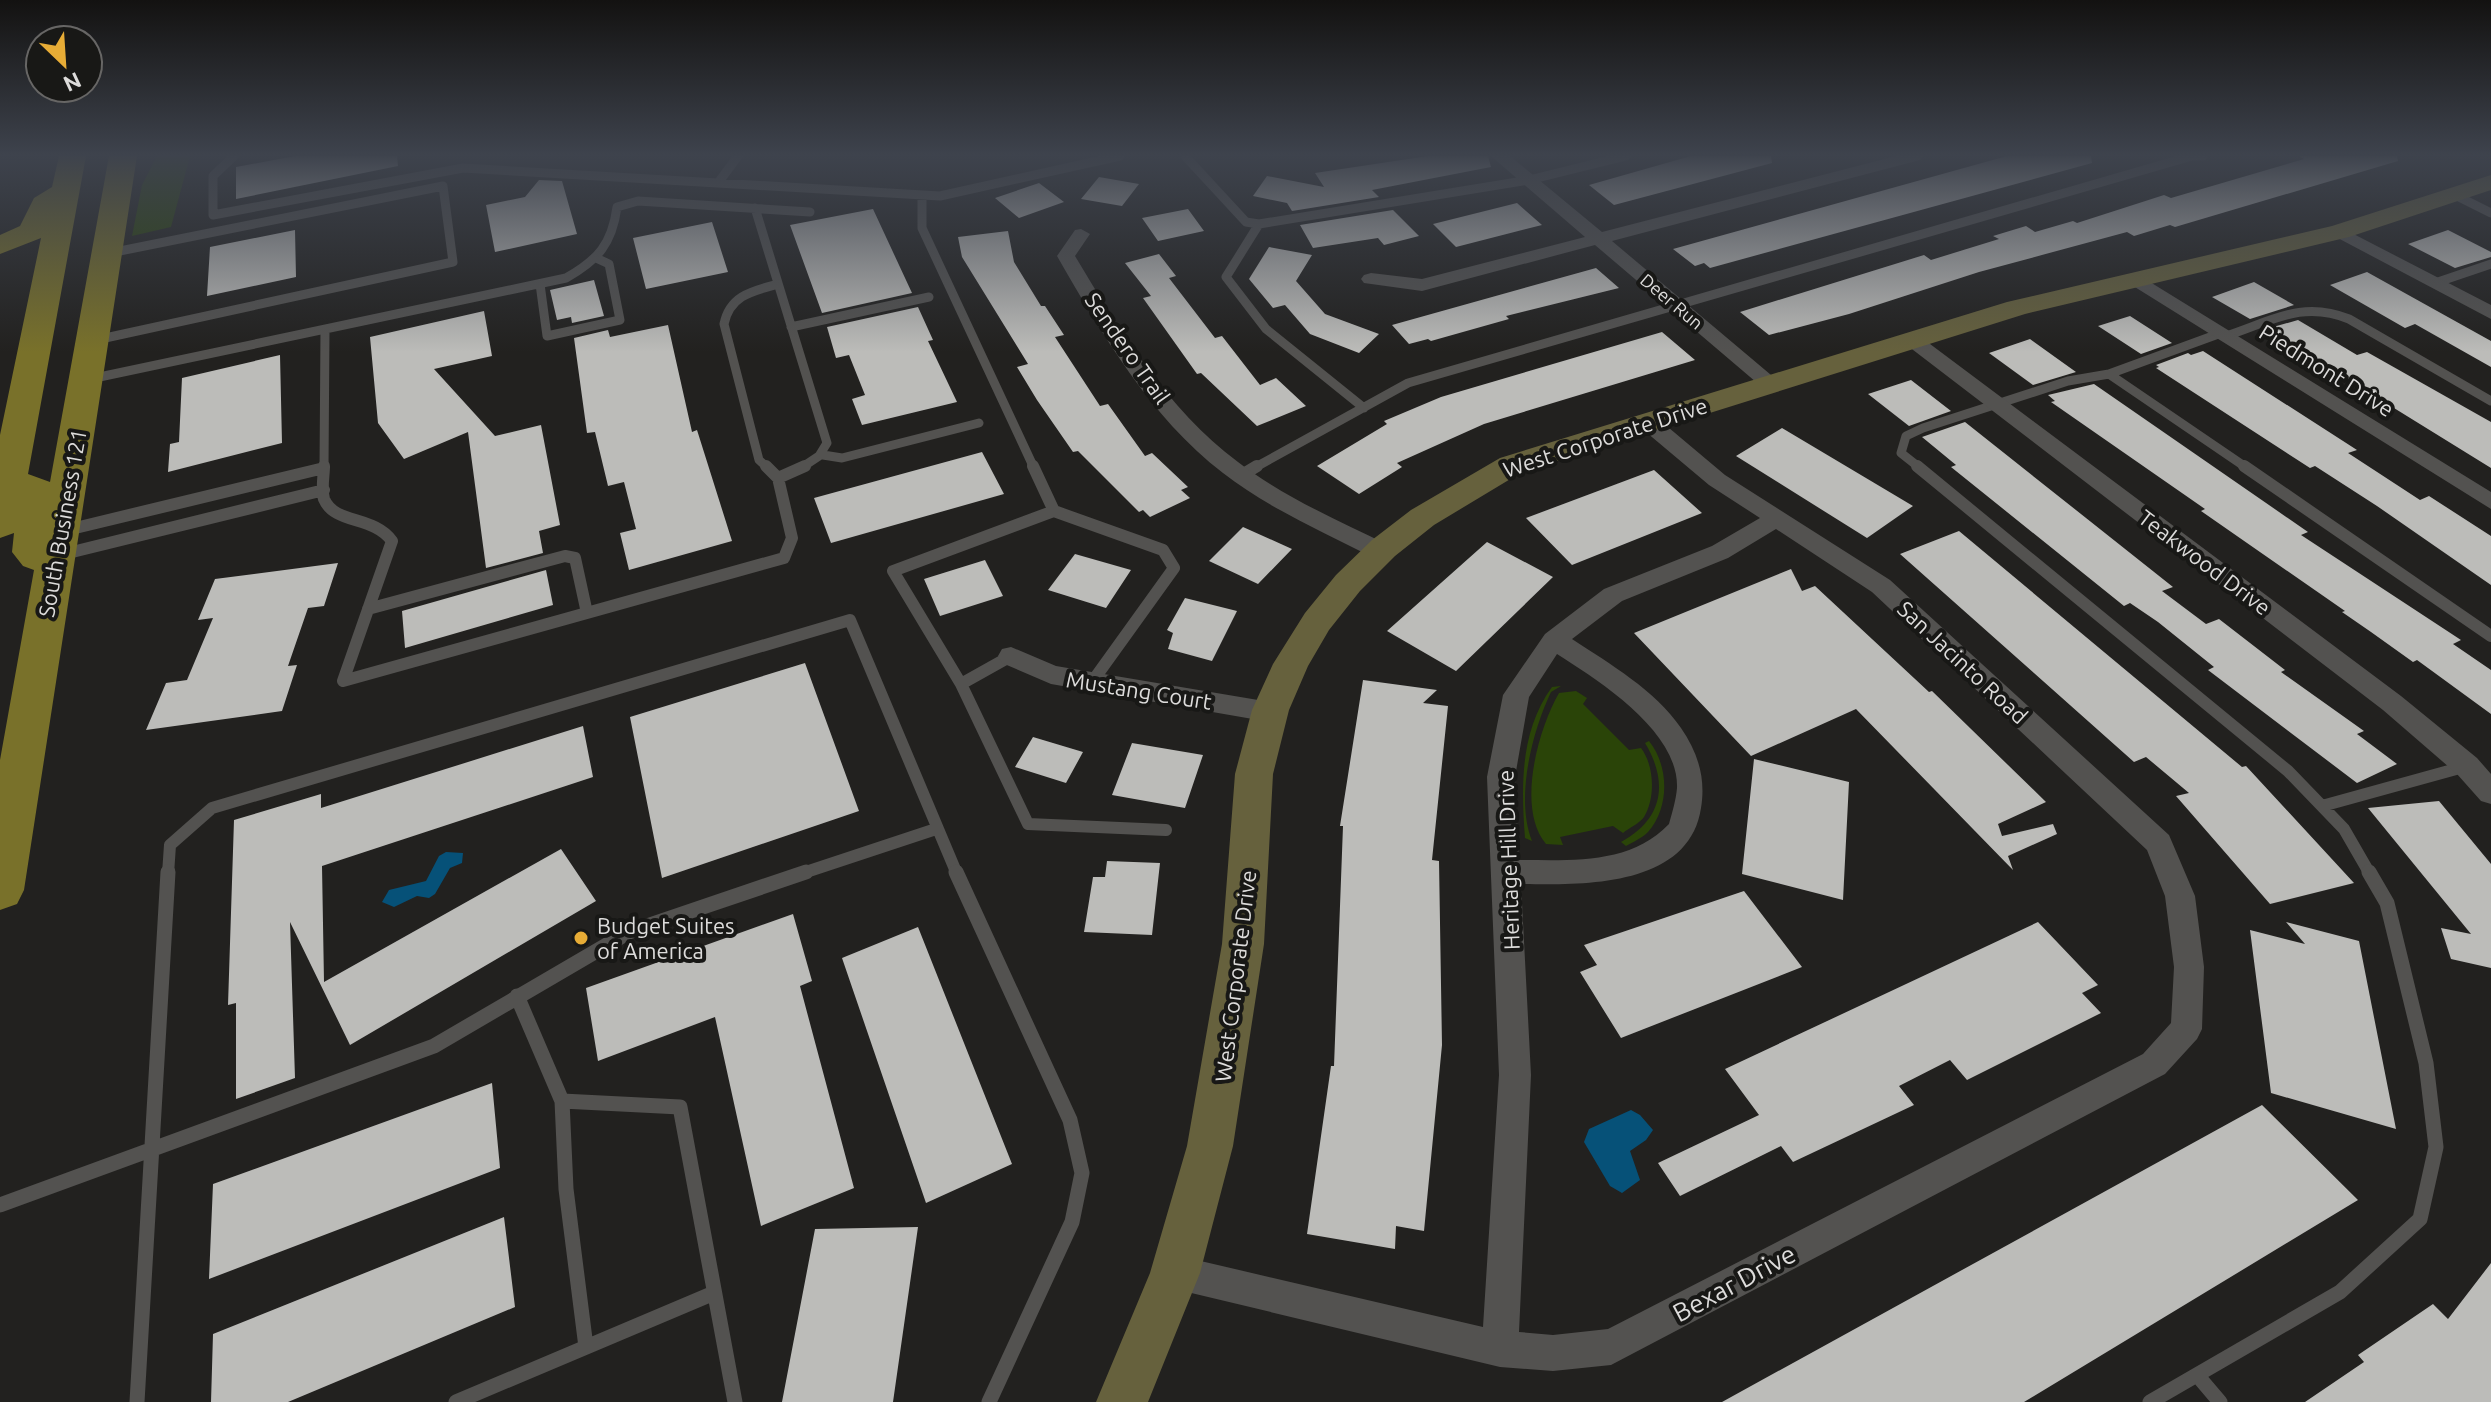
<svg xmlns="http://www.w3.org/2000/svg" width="2491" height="1402" font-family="Ubuntu,sans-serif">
  <rect width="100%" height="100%" fill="#22211f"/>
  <!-- green -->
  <path fill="#2a4408" d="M157,156h33l-19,71 -39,9 10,-51z
    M1561,686l-10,6c-19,40 -36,106 -19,149l-7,-3c-4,-52 -5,-107 27,-151z
    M1576,691l11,7 -4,6 46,46 12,-2c13,17 15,49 3,69 -4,6 -15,11 -21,16l-10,-7 -53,11 3,8 -17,-1c-30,-35 -8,-115 13,-151z
    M1649,741c20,25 21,66 -1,91 -6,6 -15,10 -22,14l-5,-4c42,-23 48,-59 24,-99z"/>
  <!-- water -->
  <path fill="#065178" d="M446,852l17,1 -1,10 -12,5 -15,26 -6,4 -12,-2 -23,11 -12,-5 7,-12 37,-9 13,-25z
    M1631,1110l9,5 13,15 -7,10 -16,11 10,29 -18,13 -12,-7 -26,-44 5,-13z"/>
  <!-- building -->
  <path fill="#bcbcb9" d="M295,156h102l1,10 -162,33v-32z
    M1428,156h60l3,11 -119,23 7,7 -87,14 -5,-8 -34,-7 14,-20 57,11 -9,-14z
    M1691,156h80l1,7 -158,42 -25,-20z
    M2007,156h84l1,7 -382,105 -6,-5 -9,3 -22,-17z
    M2299,156h98l1,5 -223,66 -5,-2 -36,11 -7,-4 -148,40 -130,42 -80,21 -29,-23 184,-57 7,5 68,-21 -6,-3 33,-10 9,6 38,-11 4,2 87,-28 7,3 133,-39z
    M1099,177l40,7 -17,22 -41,-7z
    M539,180l23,1 15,53 -82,18 -9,-47 39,-8z
    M1039,183l25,19 -45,16 -24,-20z
    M1517,203l25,22 -86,22 -23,-23z
    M873,209l39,84 -90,20 -32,-88z
    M1188,209l16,22 -46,10 -16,-23z
    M1393,210l26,26 -35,9 -6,-7 -65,10 -13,-23z
    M712,222l16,50 -82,17 -13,-51z
    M295,230l1,47 -89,19 3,-49z
    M2448,230l43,22v5l-36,11 -47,-24z
    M1008,231l6,31 27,44h4l19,29 -9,2 45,69 8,-2 37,52 7,-3 36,34 -7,3 9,8 -40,19 -7,-7 -4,2 -61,-61 -5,1 -36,-52 -20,-33 11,-3 -66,-107 -4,-20z
    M1269,247l43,8 -16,26 29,33 54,20 -20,19 -49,-19 -25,-29 -12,3 -24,-29z
    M1159,254l17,22 -7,2 46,60 7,-2 38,49 16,-7 30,28 -49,20 -56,-53 -4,1 -54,-76 8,-2 -26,-33z
    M1596,268l23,20 -113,28 3,3 -78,22 -3,-2 -19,5 -17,-19z
    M2367,272l124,69v26l-76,-43 -10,4 -75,-43z
    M594,280l10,36 -32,7 -1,-6 -14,3 -7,-30z
    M2254,282l40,23 -44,14 -38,-22z
    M918,307l15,33 -5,1 29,61 -95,23 -10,-26 13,-4 -16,-40 -13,3 -9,-31z
    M484,311l8,45 -58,13 61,67 46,-11 19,100 -21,6 4,22 -57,15 -18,-136 -64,27 -26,-36 -8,-86z
    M2130,316l42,27 -31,11 -43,-28z
    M2298,320l59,35 10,-3 124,70v46l-225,-139z
    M668,325l24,107 5,-2 35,111 -103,29 -9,-37 16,-4 -12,-47 -16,4 -13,-54 -8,1 -13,-95 34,-8 2,7z
    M1662,332l33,28 -211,64 -87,39 5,4 -43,27 -42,-28 70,-42 -3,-3 57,-24z
    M2030,339l25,18 21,15 -43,13 -44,-32z
    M2203,351l154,99 -9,3 72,47 9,-4 62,40v49l-114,-79 -62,-40 -5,2 -154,-100 3,-1 -3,-2 32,-12 3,2z
    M280,355l2,88 -114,29 2,-28 9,-2 3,-64z
    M1911,380l40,31 -42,15 -41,-32z
    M2094,384l214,148 -7,3 160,105 -8,4 38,26v44l-74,-54 -4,2 -42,-30 -29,-20 3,-1 -144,-100 4,-2 -154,-107 4,-1 -7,-6z
    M1965,422l208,165 -11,4 44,33 13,-5 66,51 -4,2 83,59 -7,3 40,30 -40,19 -149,-113 6,-3 -56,-45 -28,-19 -6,3 -173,-139 5,-2 -34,-28z
    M1782,428l131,78 -46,32 -131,-82z
    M982,452l22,42 -173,49 -17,-45z
    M1654,470l48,43 -130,52 -46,-47z
    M1243,527l49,22 -34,35 -49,-23z
    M1959,531l283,236 4,-1 108,117 -84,21 -94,-108 13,-3 -43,-36 -12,5 -234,-208z
    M1487,542l66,35 -97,94 -69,-40z
    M1075,554l56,16 -25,38 -58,-18z
    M985,560l18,36 -63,20 -16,-37z
    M338,563l-14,43 -16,2 -20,58 9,-1 -15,46 -136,19 20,-47 21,-3 26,-62 -15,2 17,-41z
    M1791,569l11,22 13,-5 114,106 3,-1 114,111 -48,22 4,12 51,-12 4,10 -49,22 5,14 -157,-161 -105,47 -117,-123z
    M546,570l7,35 -148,43 -3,-37z
    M1185,598l52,13 -25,50 -44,-12 5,-16 -6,-3z
    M805,663l54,148 -197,67 -32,-161z
    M1363,680l74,10 -14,13 25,3 -16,154 7,1 3,184 -18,186 -28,-5 -1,23 -88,-15 24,-168h3l9,-240h-3z
    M583,726l10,51 -271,89 2,116 237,-133 35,52 -246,144 -60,-123 5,156 -59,21v-96l-8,2 6,-185 87,-26v14z
    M1033,737l50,15 -17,31 -51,-16z
    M1132,743l71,12 -18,53 -73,-13z
    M1754,759l95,23 -6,118 -101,-26z
    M2439,801l52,63v104l-40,-9 -10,-31 30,6 -103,-126z
    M1107,861l53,2 -8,72 -68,-3 9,-55h12z
    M1744,891l58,76 -181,71 -41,-66 17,-7 -13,-20z
    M793,914l19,67 -12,5 54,202 -93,38 -46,-209 -117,44 -12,-73z
    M2038,922l60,63 -16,8 19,20 -134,67 -17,-20 -51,26 15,19 -121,57 -12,-16 -101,50 -22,-33 101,-48 -34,-46z
    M2286,922l73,19 37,188 -125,-36 -21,-163 55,14z
    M918,927l94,237 -86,39 -84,-245z
    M492,1083l8,85 -291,111 4,-95z
    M2262,1105l96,95 -334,202h-302z
    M504,1217l11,90 -227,95h-77l2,-68z
    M918,1227l-25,175h-111l33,-173z
    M2491,1263v139h-186l59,-40 -6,-7 75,-51 15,15z"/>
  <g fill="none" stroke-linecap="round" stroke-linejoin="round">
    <!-- lane-far2 -->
    <path stroke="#535250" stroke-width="9" d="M234,156l-21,20v39l250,-47 255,15
      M738,156l-20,27 222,13 180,-40
      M1185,156l61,66 13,2
      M2453,194l38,19
      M922,195v33l112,240
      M755,208l72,235 -8,13 -18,12
      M2435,283l56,-19
      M540,284l7,52 73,-16 -11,-56 -13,-6
      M791,327l138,-30
      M2226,336c46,-15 76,-36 123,-17l142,82
      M96,340l357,-78 -10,-76 -333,67
      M2109,374l138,94
      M90,379l476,-101c32,-18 46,-34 51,-71l21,-6 172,11
      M1364,408l-98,-79 -40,-52 33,-53 270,-44 97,-24
      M823,455l19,3 137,-35
      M324,468l1,-139
      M768,468l-9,-8 -35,-136c6,-29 29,-33 54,-40
      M1254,468l154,-85 784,-227h11
      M1920,468l-19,-15 5,-17 17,-8 145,-47 41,-7 112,-41"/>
    <!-- lane-far1 -->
    <path stroke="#535250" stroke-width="12" d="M324,466c0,9 -3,24 0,33 11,26 49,16 68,42l-49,140 441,-123 8,-20 -14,-60 27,-12
      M766,466l12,12
      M1033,466l21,45 109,39 11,18 -82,114
      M1917,466l371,305 56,58 26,45
      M2244,466l247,170
      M1242,475l15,-9
      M67,530l257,-62
      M60,555l264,-65
      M368,609l197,-53 10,2 12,55
      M1011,656l-50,28 67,140 138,6
      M961,684l-68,-113 161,-60
      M2322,806l145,-40
      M168,874l2,-29 42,-37 638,-188 107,254
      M800,874l136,-45"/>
    <!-- lane -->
    <path stroke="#535250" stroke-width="15" d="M956,872l114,248 12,53 -10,49 -83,180
      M517,996l45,105 118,6 55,295
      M562,1101l4,88 20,158
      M0,1205l434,-159 195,-114 177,-60
      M2197,1375l23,27
      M137,1402l31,-530
      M456,1402l258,-109
      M2150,1402l190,-110 80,-73 16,-72 -10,-84 -39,-160 -18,-31"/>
    <!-- street -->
    <path fill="#535250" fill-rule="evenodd" d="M1491,156h19l92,76 294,-76h27l-3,4 -308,81 165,139 3,4 -3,4h-14l-168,-143 -173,46 -58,-8 -3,-4 3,-4 7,-2 51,6 163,-42z
      M2340,227l151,78v14l-157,-83 -3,-4z
      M1081,229l9,5 -15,22c45,75 92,153 163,206 46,35 99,58 150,83l4,6 -4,6h-16c-51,-26 -104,-49 -149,-84 -73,-56 -121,-139 -166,-217l18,-26z
      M2137,274l354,218v17l-361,-225 -3,-4z
      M1911,333l7,2 483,361 76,62 14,16v30l-10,-3 -24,-27 -74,-64 -479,-367 -3,-4z
      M1648,415l8,2 69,58 165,105 279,255 26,61 9,71 -2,62 -5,10 -32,35 -554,291 -58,6 -53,-4 -338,-81 -5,-13 5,-13 13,-5 308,72 16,-252 -12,-298 16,-82 42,-61 59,-45 108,-43 48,-28 -51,-33 -69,-58 -3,-5 3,-5zM1776,529l96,63 275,258 18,46 9,71 -3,56 -28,31 -535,275 -55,6 -34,-3 12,-257 -10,-191c60,1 168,4 180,-76 5,-30 -3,-55 -20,-80 -26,-38 -71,-64 -109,-89l50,-38 106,-43zM1557,654c42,27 122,77 120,134 -1,12 -5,25 -8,36 -39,41 -97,36 -150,36l-4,-83 14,-80z
      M1011,647l45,19 214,36 9,3 4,7 -4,7 -9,3 -219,-38 -49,-21 -4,-7 4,-7z"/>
    <!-- secondary -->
    <path fill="#66613d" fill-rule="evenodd" d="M2491,175v15l-142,47 -324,77 -503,158 -88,53 -39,31 -35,35 -31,39 -21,36 -19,44 -16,64 -9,170 -31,202 -33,127 -52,129h-52l54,-129 37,-127 35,-202 13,-170 17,-64 21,-46 32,-51 31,-38 36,-35 39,-30 89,-52 507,-156 325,-76z"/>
    <!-- primary -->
    <path fill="#79712a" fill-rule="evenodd" d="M59,156h27l-58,318 22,8 59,-326h28l-113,734 -7,14 -17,6v-150l34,-190 -11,-4 -11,-14 2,-19 -14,5v-103l41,-197 -41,16v-19l20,-9 14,-28 18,-11z"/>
  </g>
  <!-- sky -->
  <linearGradient id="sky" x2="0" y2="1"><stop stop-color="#131211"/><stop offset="0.44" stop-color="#3e434d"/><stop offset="1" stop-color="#3e434d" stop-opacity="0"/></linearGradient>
  <rect width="2491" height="352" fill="url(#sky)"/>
  <!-- markers -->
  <circle fill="#e7ac36" stroke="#181816" stroke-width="3" cx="581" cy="938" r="8"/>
  <g text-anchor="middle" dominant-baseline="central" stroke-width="8" stroke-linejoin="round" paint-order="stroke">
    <!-- far-street labels -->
    <g font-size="18" fill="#dddcdb" stroke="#181816">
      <text transform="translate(1672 301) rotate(40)">Deer Run</text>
    </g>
    <!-- street labels -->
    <g font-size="22" fill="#dddcdb" stroke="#181816">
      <text transform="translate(1128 348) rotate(55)">Sendero Trail</text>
      <text transform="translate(2327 370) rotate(32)">Piedmont Drive</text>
      <text transform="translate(1605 437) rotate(-18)">West Corporate Drive</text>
      <text transform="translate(62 523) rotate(-80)">South Business 121</text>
      <text transform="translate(2205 562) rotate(37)">Teakwood Drive</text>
      <text transform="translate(1963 662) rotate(43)">San Jacinto Road</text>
      <text transform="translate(1139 690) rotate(9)">Mustang Court</text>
      <text transform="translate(1508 860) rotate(-92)">Heritage Hill Drive</text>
      <text transform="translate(1235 976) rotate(-83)">West Corporate Drive</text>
    </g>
    <!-- poi labels -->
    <g font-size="22" fill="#dddcdb" stroke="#181816" text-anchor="start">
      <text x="597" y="925">Budget Suites<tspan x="597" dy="25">of America</tspan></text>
    </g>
    <!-- near-street labels -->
    <g font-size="26" fill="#dddcdb" stroke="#181816">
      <text transform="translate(1734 1283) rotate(-28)">Bexar Drive</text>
    </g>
  </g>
  <!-- north arrow -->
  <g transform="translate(64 64) rotate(155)"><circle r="38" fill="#181816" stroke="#676665" stroke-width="2"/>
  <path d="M0-6L14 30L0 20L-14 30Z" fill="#e7ac36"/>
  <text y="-12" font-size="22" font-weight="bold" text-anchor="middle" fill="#dddcdb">N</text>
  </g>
</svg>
